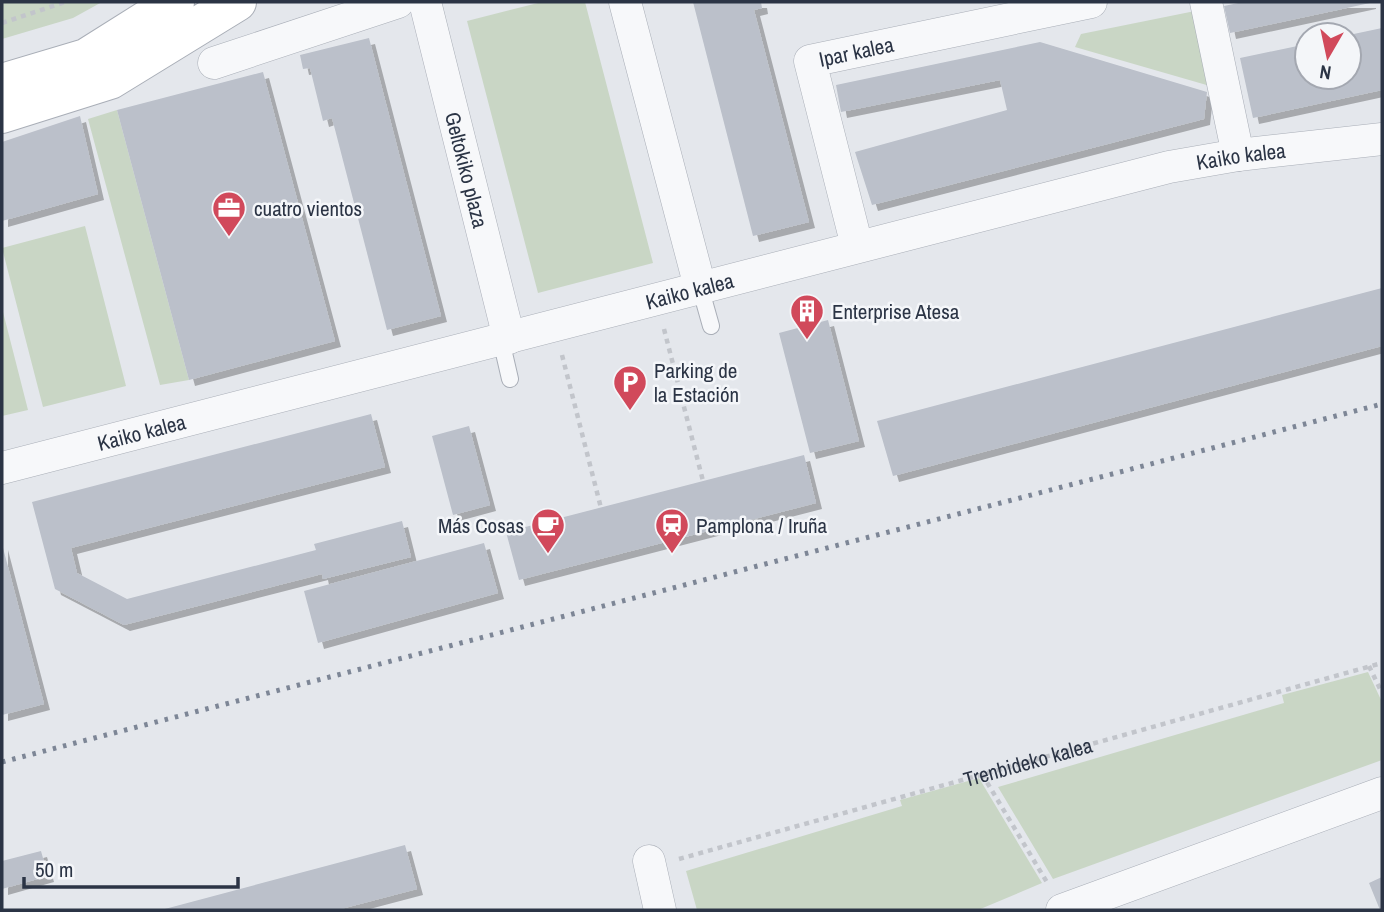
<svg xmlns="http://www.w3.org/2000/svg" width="1384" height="912" font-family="'Archivo Narrow',sans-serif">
  <defs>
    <filter id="shadow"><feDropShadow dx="6" dy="6" stdDeviation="0" flood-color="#0004"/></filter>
  </defs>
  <rect width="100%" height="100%" fill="#e4e7ec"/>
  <!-- green -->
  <path fill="#c9d6c5" d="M2,2h100l-29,16 -71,21z
    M542,2h43l68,261 -115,30 -71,-272z
    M1195,11l15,75 -135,-39 6,-13z
    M117,110l72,270 -29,5 -72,-266z
    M85,226l41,160 -83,21 -41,-159z
    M2,308l26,102 -26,6z
    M1368,672l14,30v58l-329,119 -55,-92 286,-84 -2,-8z
    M979,778l63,105 -64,27h-281l-11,-39 216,-65 -2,-6z"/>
  <!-- building -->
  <path fill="#bbc0ca" filter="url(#shadow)" d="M693,2h68l1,6 -8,2 55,212 -56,14z
    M1243,2h127v1l-140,30 -6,-27z
    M1382,28v62l-129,28 -13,-60 67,-14v33h42v-42z
    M369,38l72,278 -54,14 -55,-212 -9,3 -13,-53 -7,1 -3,-14z
    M1040,42l167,50 -3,27 -332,86 -17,-53 152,-42 -7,-30 -159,32 -5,-27z
    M263,72l72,269 -146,39 -72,-270z
    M80,116l18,78 -96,27v-79z
    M1382,288v58l-489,130 -16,-55z
    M828,320l31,121 -49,12 -31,-120z
    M371,414l14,53 -314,81 6,25 50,26 189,-49 -2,-6 88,-23 9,36 -88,22 -1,-5 -198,51 -69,-36 -23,-87z
    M469,426l21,79 -37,10 -21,-79z
    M804,455l12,48 -297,77 -13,-48z
    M484,543l14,50 -180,50 -14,-52z
    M2,544l42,160 -42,11z
    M405,845l12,44 -80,21h-176z
    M41,851l7,25 -46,13v-28z
    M1382,877v33h-2l-11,-27z"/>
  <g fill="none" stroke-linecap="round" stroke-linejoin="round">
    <!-- lane casing -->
    <g stroke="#a9aeb7" stroke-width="18">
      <path id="lane" d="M700,287l11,39
        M501,340l9,39"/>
    </g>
    <!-- street casing -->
    <g stroke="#a9aeb7" stroke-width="33">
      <g id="street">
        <path id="s2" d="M425,2l84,336"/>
        <path d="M625,2l75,285"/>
        <path d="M1206,2l32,153"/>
        <path d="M214,63l184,-61"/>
        <path id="s3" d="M857,246l-47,-185 281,-59"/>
        <path id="s4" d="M2,468l1167,-301 69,-12 144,-16"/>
        <path d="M649,861l11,49"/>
        <path d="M1062,910l320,-117"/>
      </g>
    </g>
    <!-- secondary casing -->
    <g stroke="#a9aeb7" stroke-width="40">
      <path id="secondary" d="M2,83l84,-25 89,-56
        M2,114l108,-34 127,-78"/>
    </g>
    <!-- path -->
    <g stroke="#c2c5cb" stroke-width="4.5" stroke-dasharray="5 5" stroke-linecap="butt">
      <path d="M2,23l63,-21"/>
      <path d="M664,329l39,152"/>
      <path d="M562,355l39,153"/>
      <path d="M1369,666l13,27"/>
      <path d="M982,774l66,110"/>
      <path id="s1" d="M679,859l703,-196"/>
    </g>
    <!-- lane -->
    <use href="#lane" stroke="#f7f8fa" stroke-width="16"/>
    <!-- street -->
    <use href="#street" stroke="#f7f8fa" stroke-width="32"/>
    <!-- secondary -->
    <use href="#secondary" stroke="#fff" stroke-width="38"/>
    <!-- rail -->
    <path stroke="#7d8696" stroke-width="5" stroke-dasharray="3.5 7" stroke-linecap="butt" d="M2,762l1380,-358"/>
  </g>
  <!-- icons -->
  <defs>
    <g id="office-pin" transform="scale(1.75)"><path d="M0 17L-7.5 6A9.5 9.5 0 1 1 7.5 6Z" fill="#d1495b" stroke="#f4f6f9"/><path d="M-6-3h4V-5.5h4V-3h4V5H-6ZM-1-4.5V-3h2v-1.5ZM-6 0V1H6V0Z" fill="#fff"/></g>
    <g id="building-pin" transform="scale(1.75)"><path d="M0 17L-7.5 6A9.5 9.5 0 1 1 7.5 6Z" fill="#d1495b" stroke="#f4f6f9"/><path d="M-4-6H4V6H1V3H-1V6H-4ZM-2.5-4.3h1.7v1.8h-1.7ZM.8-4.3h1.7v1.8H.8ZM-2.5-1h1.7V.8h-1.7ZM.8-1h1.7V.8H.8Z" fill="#fff"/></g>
    <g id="parking-pin" transform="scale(1.75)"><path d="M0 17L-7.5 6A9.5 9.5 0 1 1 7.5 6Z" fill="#d1495b" stroke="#f4f6f9"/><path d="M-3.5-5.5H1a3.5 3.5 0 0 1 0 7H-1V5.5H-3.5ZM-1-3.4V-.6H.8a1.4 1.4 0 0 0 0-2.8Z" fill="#fff"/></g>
    <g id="cafe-pin" transform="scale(1.75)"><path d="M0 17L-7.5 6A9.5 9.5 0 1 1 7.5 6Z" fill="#d1495b" stroke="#f4f6f9"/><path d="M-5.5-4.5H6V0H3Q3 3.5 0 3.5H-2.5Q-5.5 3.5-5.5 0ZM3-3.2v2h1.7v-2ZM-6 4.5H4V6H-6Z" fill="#fff"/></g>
    <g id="station-pin" transform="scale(1.75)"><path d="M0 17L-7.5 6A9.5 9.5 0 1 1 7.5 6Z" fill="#d1495b" stroke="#f4f6f9"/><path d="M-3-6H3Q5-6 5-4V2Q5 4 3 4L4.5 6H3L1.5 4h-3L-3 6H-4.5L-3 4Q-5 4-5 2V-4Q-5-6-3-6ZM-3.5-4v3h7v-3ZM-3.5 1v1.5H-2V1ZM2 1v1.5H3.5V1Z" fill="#fff"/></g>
  </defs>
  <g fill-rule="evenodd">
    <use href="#office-pin" x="229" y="208"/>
    <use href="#building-pin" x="807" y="311"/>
    <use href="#parking-pin" x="630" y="382"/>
    <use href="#cafe-pin" x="548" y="525"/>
    <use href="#station-pin" x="672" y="525"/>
  </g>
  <g text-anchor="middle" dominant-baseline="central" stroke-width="5" stroke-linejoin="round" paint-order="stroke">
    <!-- street labels -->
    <g font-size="21" fill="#2b3445" stroke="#f4f6f9">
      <text stroke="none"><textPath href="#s3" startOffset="238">Ipar kalea</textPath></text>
      <text stroke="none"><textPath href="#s4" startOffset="1278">Kaiko kalea</textPath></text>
      <text stroke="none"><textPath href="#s2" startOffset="173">Geltokiko plaza</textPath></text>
      <text stroke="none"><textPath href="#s4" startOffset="710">Kaiko kalea</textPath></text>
      <text stroke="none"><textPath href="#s4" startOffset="144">Kaiko kalea</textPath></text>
      <text stroke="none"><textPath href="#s1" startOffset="362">Trenbideko kalea</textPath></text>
    </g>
    <!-- poi labels -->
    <g font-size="21" fill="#2b3445" stroke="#f4f6f9" text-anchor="start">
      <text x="254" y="208">cuatro vientos</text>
      <text x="832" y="311">Enterprise Atesa</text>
      <text x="654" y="370">Parking de<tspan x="654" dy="24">la Estación</tspan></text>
      <text x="524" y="525" text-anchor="end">Más Cosas</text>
      <text x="696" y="525">Pamplona / Iruña</text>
    </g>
  </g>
  <!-- border -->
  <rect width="1384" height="912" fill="none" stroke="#2b3445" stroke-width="7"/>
  <!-- north arrow -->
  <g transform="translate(1328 56) rotate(189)"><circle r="33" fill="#f4f6f9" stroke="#a4a8b1" stroke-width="2"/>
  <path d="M0-5L12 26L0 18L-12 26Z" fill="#d1495b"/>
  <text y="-10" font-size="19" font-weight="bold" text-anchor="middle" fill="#2b3445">N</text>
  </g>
  <!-- scale -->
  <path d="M24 877v10h214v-10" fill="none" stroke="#2b3445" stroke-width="3.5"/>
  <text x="35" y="877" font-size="21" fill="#2b3445" stroke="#f4f6f9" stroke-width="5" paint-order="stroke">50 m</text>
</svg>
